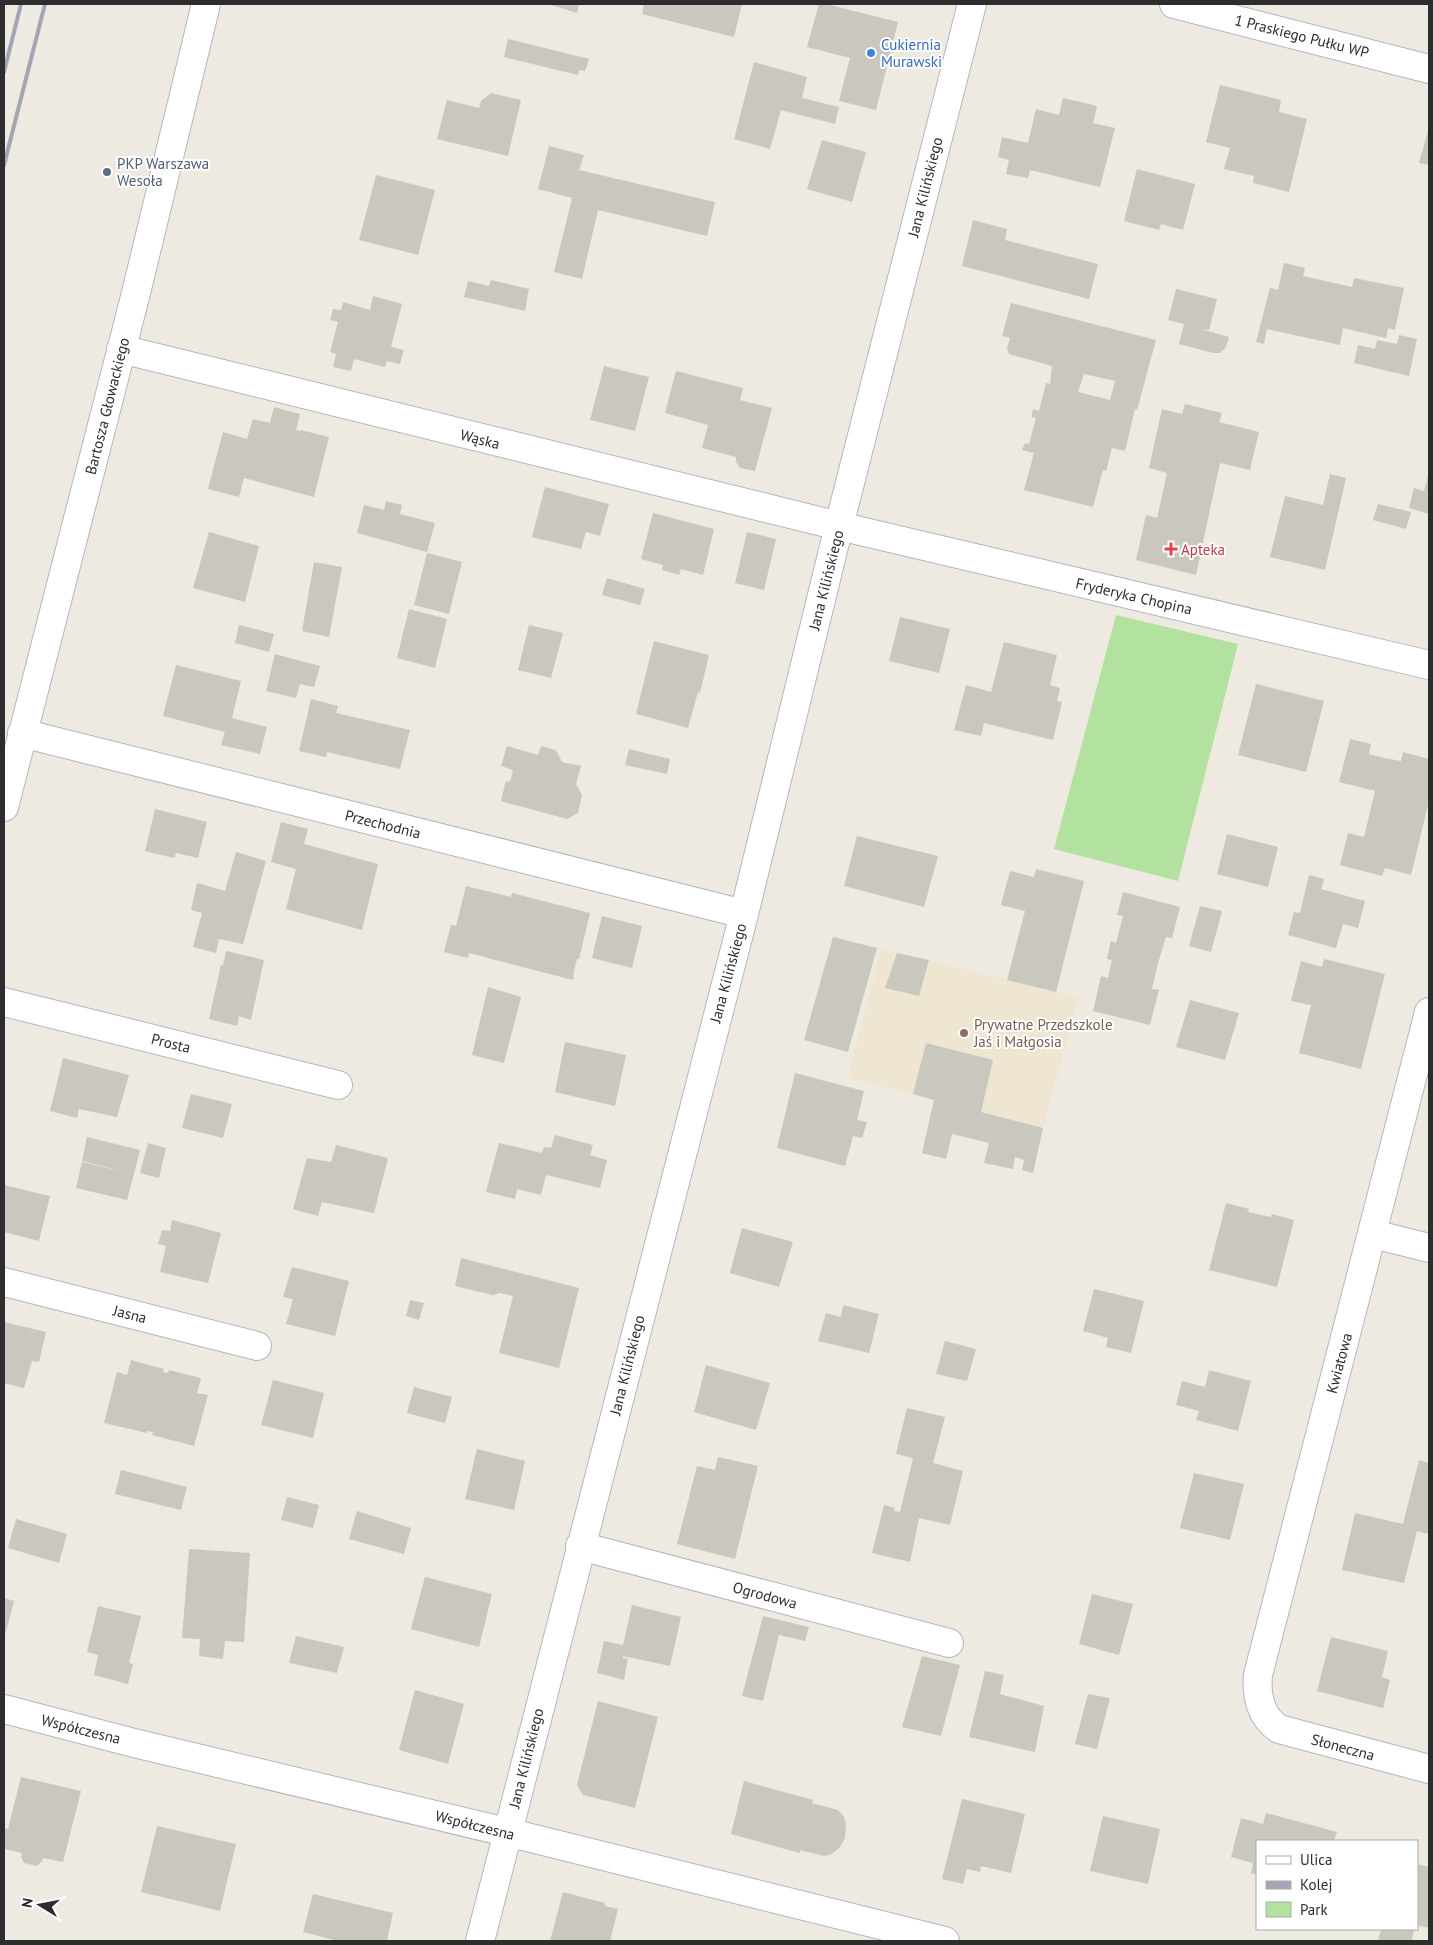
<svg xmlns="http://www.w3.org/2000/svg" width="1433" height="1945" font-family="'PT Sans',sans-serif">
  <rect width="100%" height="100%" fill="#eee9e1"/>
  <!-- education -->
  <path fill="#eee6d1" d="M881,949l197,48 -35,131 -195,-50z"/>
  <!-- green -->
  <path fill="#b3e1a0" d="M1116,615l122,29 -60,237 -124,-32z"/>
  <!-- building -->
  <path fill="#cac7bf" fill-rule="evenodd" d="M548,4h31l-2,9z
    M644,4h98l-8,33 -92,-23z
    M819,4h7l72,18 -22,88 -37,-9 11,-43 -43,-11z
    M508,39l81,20 -4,12 -6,-1 -1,5 -74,-18z
    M754,62l53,15 -5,21 37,9 -4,17 -54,-14 -11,39 -36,-10z
    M1220,85l61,15 -2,12 28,7 -18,73 -36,-9 1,-7 -30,-7 6,-21 -24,-6z
    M491,93l30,7 -13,56 -71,-17 10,-39 32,8 2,-7z
    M1063,98l34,8 -4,17 22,5 -15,59 -70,-17 -2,8 -22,-4 3,-14 -11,-3 4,-20 26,6 8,-34 23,6z
    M1428,131l1,1v33l-10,-2z
    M822,140l44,12 -14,50 -45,-13z
    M549,146l35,9 -5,15 136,32 -8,34 -109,-26 -16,69 -28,-7 18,-74 -34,-9z
    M1137,169l58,15 -12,46 -22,-6 -2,6 -35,-9z
    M376,175l59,15 -17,65 -59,-15z
    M973,220l34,9 -2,11 93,24 -9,35 -127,-33z
    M1284,263l21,5 -2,8 49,11 2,-9 50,10 -9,42 -7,-2 -2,10 -43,-10 -3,17 -73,-16 -3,15 -8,-2 14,-54 8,2z
    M491,280l38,9 -4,22 -61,-14 4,-16 21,5z
    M1176,289l41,10 -8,31 -8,-1 28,8 -3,10 -6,6h-7l-34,-9 5,-20 -16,-4z
    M373,296l29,8 -11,43 13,3 -4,14 -13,-3 -2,6 -31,-8 -3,12 -18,-4 3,-13 -6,-2 8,-30 -8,-2 3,-11 8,1 2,-8 27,8z
    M1011,303l145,37 -19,70 -2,-1 -10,42 -13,-3 -6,23 -3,-1 -10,37 -69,-17 10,-37 -12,-3 3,-7 4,1 7,-26 -4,-1v-3l1,-5 6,2 7,-28 4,1 2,-18 -43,-12 -2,-5 3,-11 -8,-2zM1084,374l31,7 -5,19 -32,-8z
    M1399,335l18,4 -8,37 -55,-13 4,-18 17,4 2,-9 20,4z
    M604,366l45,11 -14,54 -45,-11z
    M676,371l67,17 -3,12 32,8 -17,63 -15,-3 -4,-6v-5l-34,-9 6,-23 -43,-12z
    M1185,404l37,9 -3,9 40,10 -9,38 -30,-7 -24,112 -60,-15 10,-45 11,3 10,-45 -18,-5 13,-59 20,5z
    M274,407l26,7 -4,16 5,1v-1l28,7 -15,60 -70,-19 -5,19 -31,-8 15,-57 24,7 6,-20 17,4z
    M1429,472v42l-20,-6 5,-20 10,3z
    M1330,474l16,4 -21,92 -55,-13 15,-61 38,9z
    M545,487l64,17 -9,32 -14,-4 -5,17 -49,-12z
    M386,501l16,4 -2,9 35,9 -8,29 -70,-19 7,-28 20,5z
    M1378,504l33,8 -5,17 -33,-9z
    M653,513l61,16 -11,46 -22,-6 -2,6 -17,-5 1,-5 -22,-6z
    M209,532l50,14 -14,56 -52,-14z
    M747,532l29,7 -12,51 -29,-7z
    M427,553l35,9 -13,52 -35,-9z
    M314,562l28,5 -13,70 -27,-6z
    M607,578l38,11 -5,16 -38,-10z
    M409,609l38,10 -12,49 -38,-10z
    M900,617l50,12 -11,44 -50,-12z
    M239,625l35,9 -5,18 -34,-9z
    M529,625l34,8 -12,45 -33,-8z
    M654,641l55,14 -9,38 -2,-1 -10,36 -52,-14z
    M1004,642l53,13 -7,30 10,3 -3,13 5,1 -9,38 -69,-17 -3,13 -27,-6 12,-45 25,7z
    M275,654l45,12 -6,21 -14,-3 -4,14 -30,-7z
    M176,665l65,16 -9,37 35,9 -7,27 -39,-9 4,-13 -62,-16z
    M1256,684l68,17 -18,71 -68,-17z
    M311,699l27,7 -2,7 74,17 -10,39 -73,-17 -1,5 -27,-6z
    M1350,739l21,5 -2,10 15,4 17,3 2,-9 26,7v42l-18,74 -26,-7 -3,8 -42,-11 8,-32 16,4 11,-46 -36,-9z
    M507,746l31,9 3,-9 15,4 6,12 19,4 -5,18 6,11 -4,18 -11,6 -66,-18 4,-17 1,-3 4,1 3,-12 -12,-4z
    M629,749l41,10 -3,15 -42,-9z
    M155,809l52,13 -9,36 -22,-5 -2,5 -29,-7z
    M281,822l27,7 -4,15 74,20 -16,66 -76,-21 10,-40 -25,-7z
    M1227,834l51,13 -10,40 -51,-13z
    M857,836l81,20 -14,51 -80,-21z
    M236,852l30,9 -23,83 -24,-5 -3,14 -23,-6 9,-34 -11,-3 6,-27 28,8z
    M1036,869l48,12 -28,111 -49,-12 18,-69 -24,-6 9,-34 24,6z
    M1309,875l15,4 -3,10 44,12 -7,27 -15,-4 -7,24 -48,-13 6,-23 6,1z
    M466,886l45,11 1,-4 78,20 -11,46h-2l-4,16h1l-1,5 -104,-27 -1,5 -24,-6 7,-27 5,1z
    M1123,892l57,15 -8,31 -6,-1 -8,26 -6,26 7,1 -9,35 -57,-14 8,-35 7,2 4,-18 -5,-1 4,-18 5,2 7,-27 -6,-1z
    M1200,906l22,5 -11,41 -22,-6z
    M602,916l40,10 -10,42 -40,-10z
    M833,937l44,11 -29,104 -44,-12z
    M226,951l38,9 -13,60 -12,-4 -2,10 -28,-7 12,-54h2z
    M897,953l32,7 -10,36 -34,-8z
    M1324,959l61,15 -24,95 -62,-16 12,-48 -20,-4 10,-40 21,6z
    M488,987l33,10 -17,66 -32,-8z
    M1190,1000l49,13 -14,47 -49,-13z
    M565,1042l61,13 -11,51 -60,-14z
    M926,1043l67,17 -12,52 62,16 -10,45 -11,-3 2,-10 -9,-3 -2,12 -29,-6 5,-20 -37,-9 -6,25 -24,-6 12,-53 -21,-6z
    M63,1058l66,17 -12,42 -38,-8 -2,9 -27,-7z
    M795,1073l69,18 -7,29 10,2 -5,16 -9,-2 -8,30 -68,-18z
    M191,1094l41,10 -9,34 -41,-10z
    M555,1135l38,10 -3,10 17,5 -7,28 -54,-13 -5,20 -24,-6 -2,10 -29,-7 13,-49 43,10 2,-6 7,1z
    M87,1137l53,13 -6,24 -52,-13z
    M148,1143l18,5 -7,30 -19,-5z
    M336,1145l52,13 -14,55 -52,-11 -4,14 -25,-7 14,-51 24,4z
    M82,1162l52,12 -7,26 -51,-12z
    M4,1185l46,11 -11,45 -35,-9z
    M1226,1203l23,6 -1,3 23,5 1,-3 22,6 -17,67 -68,-17z
    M172,1220l49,13 -13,50 -48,-11 6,-26 -8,-2 4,-14 8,1z
    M742,1228l51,14 -14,45 -49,-14z
    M461,1258l118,30 -20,80 -60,-15 14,-57 -13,-3 -7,2 -38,-9z
    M292,1267l57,14 -14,55 -49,-12 7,-25 -10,-2z
    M1094,1289l50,12 -13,52 -25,-6 2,-9 -25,-7z
    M410,1300l14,3 -5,17 -13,-4z
    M843,1305l36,9 -10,39 -51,-12 8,-28 15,4z
    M4,1322l42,10 -7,30 -7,-1 -8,27 -20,-5z
    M945,1341l31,8 -9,32 -31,-7z
    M131,1360l33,9 -1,3 5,1 1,-3 32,8 -4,15 11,2 -14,51 -42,-11 1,-3 -6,-1v2l-43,-10 13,-51 10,3z
    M706,1365l64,18 -14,47 -62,-18z
    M1209,1370l42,11 -13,50 -42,-11 3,-9 -23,-6 6,-24 23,6z
    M273,1380l51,13 -11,45 -52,-13z
    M414,1387l38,10 -7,26 -38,-10z
    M907,1408l38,9 -12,46 30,8 -13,54 -31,-7 -9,44 -38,-9 12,-48 11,3 -1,3 6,1 13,-54 -17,-4z
    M477,1449l48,12 -11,49 -49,-11z
    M718,1457l40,9 -23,93 -58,-15 20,-78 18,4z
    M1419,1460l10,3v71l-12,-3 -13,52 -62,-13 13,-57 48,11z
    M121,1470l66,17 -6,23 -66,-16z
    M1194,1473l50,11 -14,56 -50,-12z
    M287,1497l32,8 -6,23 -32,-8z
    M357,1511l54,17 -7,26 -55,-15z
    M16,1519l51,15 -8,29 -51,-15z
    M189,1549l61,4 -6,89 -19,-1 -2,18 -24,-3 1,-17 -18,-1z
    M425,1577l67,17 -13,53 -68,-18z
    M1092,1594l41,10 -14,51 -40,-11z
    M4,1598l10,3 -10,38z
    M632,1605l49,12 -11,49 -47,-10v2l5,1 -4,21 -27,-7 7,-32 19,4z
    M98,1606l43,10 -12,47 4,1 -5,20 -34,-9 4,-20 -11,-3z
    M763,1616l46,11 -4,14 -26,-6 -16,66 -21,-5z
    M296,1636l48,11 -7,26 -48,-10z
    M1331,1637l57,14 -6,26 8,3 -7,28 -66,-17z
    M922,1656l38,9 -19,71 -39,-9z
    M985,1671l19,4 -4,19 44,12 -9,46 -66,-15z
    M415,1690l49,14 -16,60 -49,-14z
    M1088,1694l22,4 -13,51 -22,-5z
    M598,1701l60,16 -23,91 -52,-13 -6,-10z
    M21,1777l60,14 -18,71 -20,-4 -1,3 -5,5 -13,-3 -3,-6 1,-4 -18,-4v-21l4,1z
    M744,1781l69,19 -1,3 26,7 6,7 2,7 -1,14 -5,9 -8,7 -8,2 -24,-6v3l-69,-19z
    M962,1799l63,15 -14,59 -30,-7 -1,6 -13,-3 -4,15 -21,-5z
    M1266,1813l71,19 -3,9h-77v34l-6,-2 2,-10 -22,-6 10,-39 22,6z
    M1103,1816l57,13 -12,55 -58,-13z
    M157,1826l79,18 -16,67 -79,-19z
    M1417,1864l12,3v61l-12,-3z
    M563,1892l42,11v3l13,3 -8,32h-60z
    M313,1894l80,19 -6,28h-53v-1l-31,-8z
    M1381,1929h33l-2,10 1,2h-35z"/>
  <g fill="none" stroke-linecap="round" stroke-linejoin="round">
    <!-- street casing -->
    <g stroke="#b4b6c0" stroke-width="30">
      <path id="street" d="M121,349l718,177 590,139
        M22,733l722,181
        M4,807l132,-514 70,-289
        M4,1002l334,83
        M1429,1012l-171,663c-2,21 3,42 21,54l150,40
        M1373,1234l56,14
        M4,1282l253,64
        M580,1546l369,97
        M4,1709l130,34 397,95 414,103
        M480,1941l264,-1027 95,-388 133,-522"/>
    </g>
    <!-- secondary casing -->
    <g stroke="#b4b6c0" stroke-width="30">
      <path id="secondary" d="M1174,4l255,65"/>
    </g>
    <!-- street -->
    <use href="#street" stroke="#fff" stroke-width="28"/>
    <!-- secondary -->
    <use href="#secondary" stroke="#fff" stroke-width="28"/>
    <!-- rail -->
    <path stroke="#a3a5b6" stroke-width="4" d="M4,72l17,-68
      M4,165l41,-161"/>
  </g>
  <!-- markers -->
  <circle fill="#3f7fe0" stroke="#fff" stroke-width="2" cx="871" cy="53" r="5"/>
  <circle fill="#5c6f8a" stroke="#fff" stroke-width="2" cx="107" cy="172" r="5"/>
  <path fill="#e0444e" stroke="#fff" stroke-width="2" d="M1168.5 541.5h5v5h5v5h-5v5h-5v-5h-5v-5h5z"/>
  <circle fill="#8d6e63" stroke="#fff" stroke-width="2" cx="964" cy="1033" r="5"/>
  <g text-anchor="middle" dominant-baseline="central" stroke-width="4" stroke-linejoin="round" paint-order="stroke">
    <!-- street labels -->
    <g font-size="15" fill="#2d2d2d" stroke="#fff">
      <text transform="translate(1302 36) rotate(14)">1 Praskiego Pułku WP</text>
      <text transform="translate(925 187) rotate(-76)">Jana Kilińskiego</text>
      <text transform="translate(107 406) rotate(-76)">Bartosza Głowackiego</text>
      <text transform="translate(480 439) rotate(14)">Wąska</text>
      <text transform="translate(826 580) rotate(-76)">Jana Kilińskiego</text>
      <text transform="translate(1134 596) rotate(13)">Fryderyka Chopina</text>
      <text transform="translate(383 824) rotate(14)">Przechodnia</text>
      <text transform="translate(728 973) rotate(-75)">Jana Kilińskiego</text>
      <text transform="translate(171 1043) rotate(14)">Prosta</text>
      <text transform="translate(130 1314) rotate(14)">Jasna</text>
      <text transform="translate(1339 1363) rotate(-75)">Kwiatowa</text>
      <text transform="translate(627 1365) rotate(-76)">Jana Kilińskiego</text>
      <text transform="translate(765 1595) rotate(15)">Ogrodowa</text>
      <text transform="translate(81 1729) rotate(14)">Współczesna</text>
      <text transform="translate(1343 1747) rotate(15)">Słoneczna</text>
      <text transform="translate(526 1758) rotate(-76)">Jana Kilińskiego</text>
      <text transform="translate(475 1825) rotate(14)">Współczesna</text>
    </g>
    <!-- shop labels -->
    <g font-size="15" fill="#366cbe" stroke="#fff" text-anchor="start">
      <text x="881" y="44">Cukiernia<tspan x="881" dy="17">Murawski</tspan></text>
    </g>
    <!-- service labels -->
    <g font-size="15" fill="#4e5e75" stroke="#fff" text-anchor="start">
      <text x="117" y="163">PKP Warszawa<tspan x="117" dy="17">Wesoła</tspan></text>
    </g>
    <!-- health labels -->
    <g font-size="15" fill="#be3a42" stroke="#fff" text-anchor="start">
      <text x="1181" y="549">Apteka</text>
    </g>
    <!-- education labels -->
    <g font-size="15" fill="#785e54" stroke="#fff" text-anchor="start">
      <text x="974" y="1024">Prywatne Przedszkole<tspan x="974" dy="17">Jaś i Małgosia</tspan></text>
    </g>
  </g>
  <!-- border -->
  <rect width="1433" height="1945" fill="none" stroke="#2d2d2d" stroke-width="10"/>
  <!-- legend -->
  <rect x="1256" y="1840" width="162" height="90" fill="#ffffff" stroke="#ababab"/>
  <rect x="1266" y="1856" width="25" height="8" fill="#ffffff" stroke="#ababab"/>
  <text x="1300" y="1865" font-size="15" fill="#2d2d2d">Ulica</text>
  <rect x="1266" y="1881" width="25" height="8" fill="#a3a5b6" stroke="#ababab"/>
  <text x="1300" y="1890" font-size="15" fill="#2d2d2d">Kolej</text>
  <rect x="1266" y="1902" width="25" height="15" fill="#b3e1a0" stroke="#ababab"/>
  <text x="1300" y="1915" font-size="15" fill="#2d2d2d">Park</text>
  <!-- north arrow -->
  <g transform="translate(40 1905) rotate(280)" stroke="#ffffff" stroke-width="4" paint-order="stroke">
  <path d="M0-4L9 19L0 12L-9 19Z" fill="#2d2d2d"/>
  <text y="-8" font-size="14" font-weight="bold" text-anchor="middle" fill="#2d2d2d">N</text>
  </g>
</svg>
